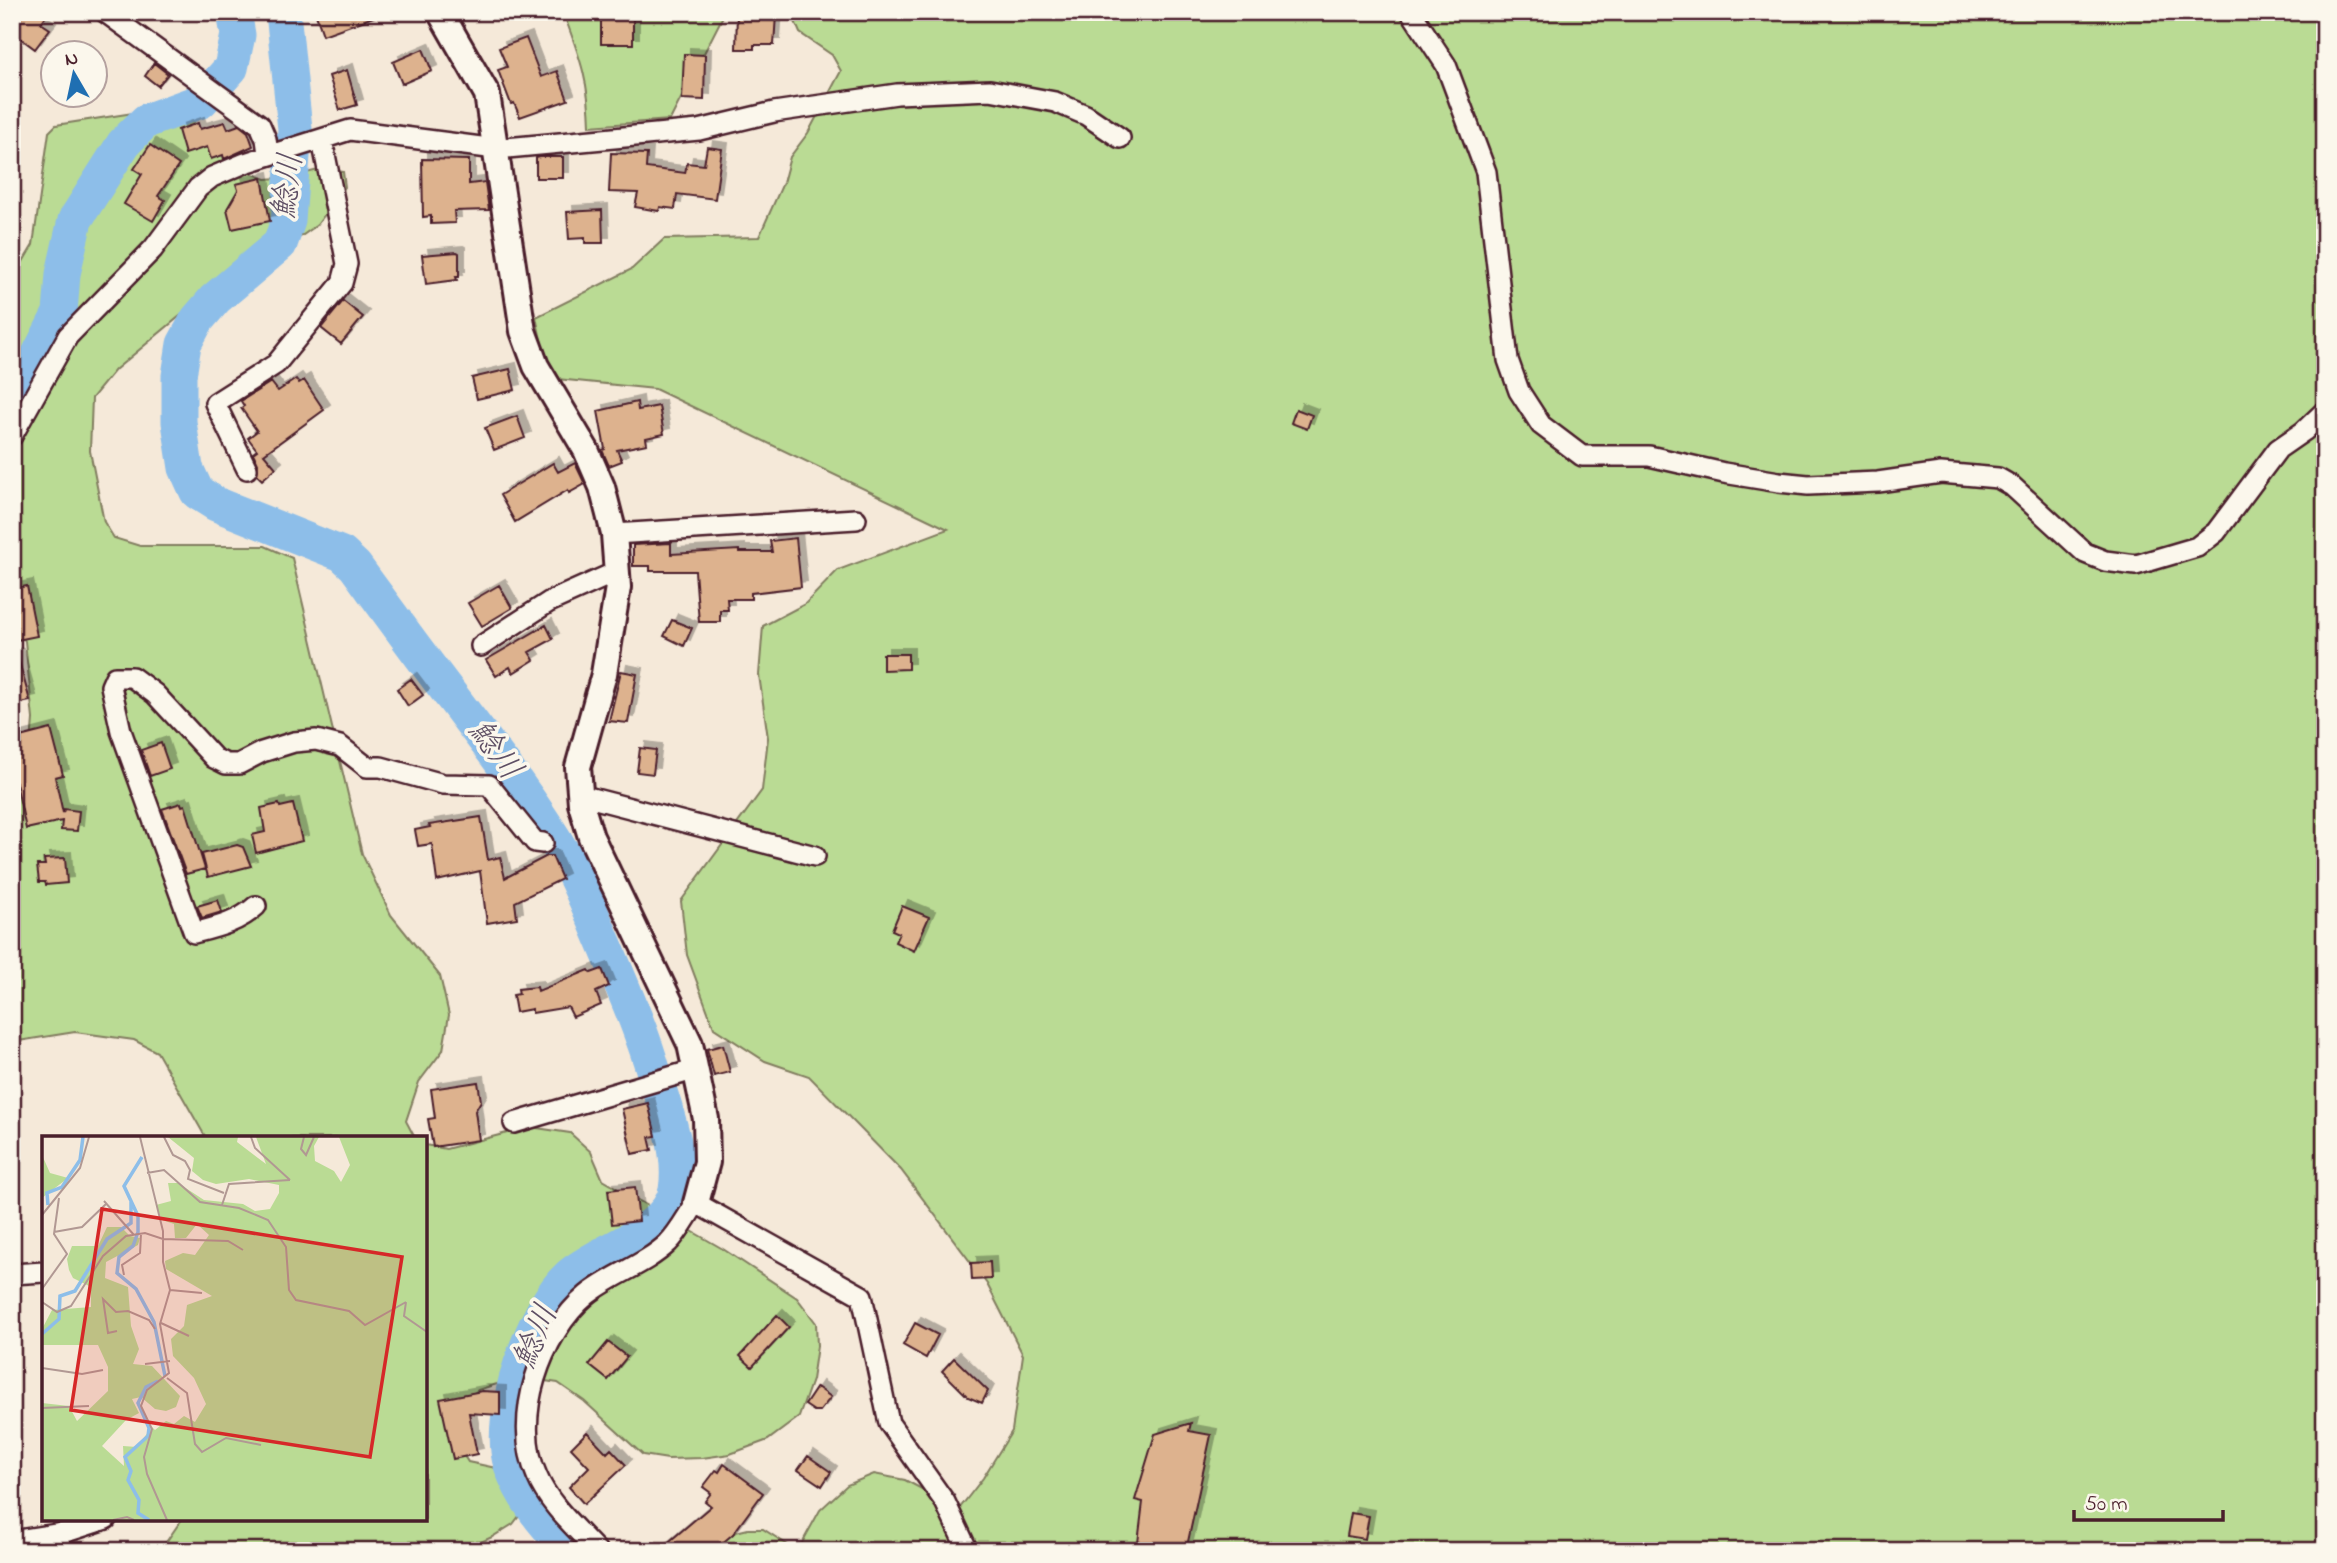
<svg xmlns="http://www.w3.org/2000/svg" width="2337" height="1563" font-family="'Indie Flower','Klee One',sans-serif">
  <defs>
    <filter id="shadow"><feDropShadow dx="6" dy="-6" stdDeviation="0" flood-color="#0004"/></filter>
  </defs>
  <rect width="100%" height="100%" fill="#f5e9d9"/>
  <filter id="ink" filterUnits="userSpaceOnUse"><feTurbulence type="fractalNoise" baseFrequency=".0143" numOctaves="2"/><feDisplacementMap in="SourceGraphic" scale="14" xChannelSelector="R" yChannelSelector="G"/><feConvolveMatrix kernelMatrix="1 2 1 2 8 2 1 2 1" color-interpolation-filters="sRGB"/></filter>
  <g filter="url(#ink)">
    <!-- green -->
    <path fill="#badb94" stroke="#827d60" stroke-width="2" d="M489,12h236l-55,108 -80,6c-1,-42 -9,-66 -24,-106z
      M791,12h1534v1539h-1606l5,-12 12,-7 12,-3h15l28,18 11,-4 18,-33 27,-25 27,-11 31,6 54,29 24,-31 29,-47 11,-76 -36,-71 -86,-114 -92,-94 -44,-15 -51,-33 -27,-73 -6,-54 81,-111 6,-52 -9,-63 4,-49 42,-22 33,-34 110,-41 -293,-140 -98,-10 -14,-30 -7,-32 96,-48 32,-30 95,-2 24,-54 7,-26 18,-24 33,-62 -9,-16 -32,-22z
      M165,108l26,12 49,49 26,10 25,-2 31,-8 21,3 2,15 -28,38 -67,48 -29,9 -106,88 -23,28 -2,53 14,71 10,16 26,8h125l27,12 70,296 29,61 49,61 9,39 -6,35 -24,32 -13,39 9,17h-209l-49,-86 -23,-12 -59,-8 -63,10v-272l18,-13 3,-38 -8,-78 -13,-22v-339l21,-35 16,-113 7,-7z
      M530,1127l40,6 21,19 12,28 120,69 74,49 19,25 1,23 -5,34 -13,37 -31,23 -38,14 -28,4 -34,1 -25,-4 -59,-54 -26,-18 -39,-6 -41,13 -23,18 -2,31 15,23 47,10 11,35 -13,17 -21,13 -31,14h-301l22,-32h243v-374l21,4z"/>
    <g fill="none" stroke-linecap="round" stroke-linejoin="round">
      <!-- river -->
      <path stroke="#8dbee9" stroke-width="35" d="M283,12l12,117 -7,92 -8,23 -65,55 -18,21 -13,24 -5,32v46l7,46 11,24 19,12 126,50 13,12c33,45 66,91 101,136 38,50 76,99 108,153 16,28 28,60 41,90 18,43 37,86 50,131 11,36 27,77 21,114 -7,42 -78,60 -107,86 -36,32 -74,142 -58,189 11,33 35,62 60,86
        M12,390l3,-8 22,-24 23,-45 3,-39 12,-54 49,-77 22,-22 55,-20 30,-33 7,-33 -4,-23"/>
    </g>
    <!-- building -->
    <path fill="#ddb28e" stroke="#4a1f2b" stroke-width="2" filter="url(#shadow)" d="M23,12h26l-8,11 9,6 -15,20 -23,-17v-6z
      M315,12h67v2l-59,21z
      M601,12h32v32h-32z
      M737,13l39,2 -2,30h-20v4h-18z
      M526,38l15,39 16,-6 11,29 -48,17 -6,-14 -3,1 -13,-34 9,-3 -8,-19z
      M423,49l9,22 -30,13 -9,-22z
      M684,54l21,1 -1,45 -22,-1z
      M154,63l14,11 -10,12 -13,-10z
      M347,70l10,35 -17,5 -11,-34z
      M225,122l3,7 11,-4 9,7 5,14 -29,13 -1,-4 -12,4 -4,-12 -22,7 -7,-24 20,-7 2,6z
      M150,145l29,20 -21,31 7,4 -12,21 -29,-17 18,-30 -8,-5z
      M707,147l15,2 -7,50 -38,-5 -2,15 -15,-2 -1,4 -24,-4 3,-14 -29,-1 2,-39 36,1 -1,14 39,5 2,-10 17,2z
      M540,157h23v21h-27v-20z
      M422,159l47,1v24l16,-2 4,28 -35,1 1,12 -24,1v-8l-8,1z
      M262,178l8,43 -38,8 -5,-20 11,-19 -2,-6z
      M602,210l1,33h-18v-5l-16,1 -2,-27z
      M457,252l2,1v24h-3l1,3 -31,4 -4,-29z
      M343,301l20,16 -22,27 -20,-16z
      M510,369l5,21 -38,9 -5,-21z
      M296,379l3,4 5,-3 20,30 -60,44 12,14 -14,12 -5,-5 1,-11 -5,-11 4,-3 -9,-12 9,-7 -16,-23 3,-2 -3,-5 30,-19 7,9z
      M637,402l1,8 21,-4 5,28 -18,4 1,6 -30,6 5,11 -13,5 -7,-16 3,-1 -7,-38z
      M1296,409l16,6 -5,14 -16,-6z
      M517,416l8,22 -31,12 -9,-22z
      M553,463l5,9 17,-9 10,21 -16,9 -1,-3 -53,32 -15,-27z
      M796,538l5,49 -50,6v6h-24l1,11h-8v12h-21l-4,-51h-45v-5h-17v-21l38,-2v11l68,-4v2h33l-2,-11z
      M499,585l13,23 -30,18 -14,-23z
      M27,586l10,50 -25,5v-52z
      M672,620l20,8 -8,18 -20,-10z
      M546,625l7,14 -24,13 5,8 -21,13 -3,-6 -14,9 -10,-16z
      M17,654l13,47 -18,4v-50z
      M883,654h25v15l-25,1z
      M621,671l16,3 -9,49 -19,-2z
      M411,679l12,16 -15,11 -11,-17z
      M51,729l12,46 -8,2 8,36 1,-4 15,2 -2,20 -16,-1 1,-9 -36,8 -10,-46 -4,1v-45z
      M161,743l9,26 -20,7 -9,-26z
      M640,748l16,2 -3,24 -16,-2z
      M181,803l1,3 3,-1 20,64 -19,5 -24,-65z
      M279,804l1,3 13,-3 9,37 -46,12 -4,-18 13,-3 -4,-24z
      M481,817l7,43 12,-3 5,21 42,-22h5l10,23 -47,23 2,16 -30,5 -7,-52 -43,10 -5,-37 -14,2 -3,-16 15,-3 -1,-2z
      M237,845l6,2 8,19 -43,11 -6,-23z
      M65,858l2,25 -21,2 -1,-3h-6l-2,-17h8l-1,-6z
      M218,900l4,12 -20,6 -5,-12z
      M902,906l27,11 -15,34 -19,-9 4,-9 -7,-3z
      M602,969l7,17 -13,6 5,13 -28,12 -5,-10 -36,6v-4l-16,3 -3,-17 6,-1 -1,-5 19,-2 1,4 51,-21 2,3z
      M723,1045l7,27 -16,4 -7,-27z
      M478,1082l3,19 -6,10 4,29 -46,7 -5,-28 7,-1 -4,-29z
      M648,1103l8,33 -7,1 3,13 -20,4 -10,-45z
      M635,1187l4,34 -27,3 -4,-34z
      M990,1262l1,17 -19,1 -1,-17z
      M777,1315l12,12 -37,40 -12,-11z
      M915,1323l23,12 -12,23 -23,-13z
      M608,1342l19,15 -19,23 -19,-15z
      M954,1358l34,33 -6,12 -14,-6 -26,-26z
      M817,1387l14,10 -11,14h-6l-9,-6z
      M482,1391l18,1v23l-31,-2 8,41 -24,5 -13,-60z
      M1191,1423l-2,8 22,4 -25,116 -24,-3 -1,3h-24l6,-49 -8,-2 20,-66z
      M587,1432l20,21 4,-4 15,16 -42,39 -15,-17 20,-20 -18,-19z
      M808,1456l23,16 -9,14 -24,-16z
      M724,1464l39,29 -30,41 -20,17h-55l53,-45 -6,-5 6,-8 -8,-6 13,-17 3,2z
      M1351,1513l18,3 -4,23 -18,-3z"/>
    <g fill="none" stroke-linecap="round" stroke-linejoin="round">
      <!-- minor casing -->
      <g stroke="#4a1f2b" stroke-width="24">
        <path id="minor" d="M105,12l155,113 6,14 2,15
          M1411,12l35,53 40,107 22,188 11,31 22,34 41,31h67l75,17 55,9 29,3 70,-3 63,-9 57,5 14,8 73,67 20,8 31,4 61,-18 19,-15 62,-83 26,-18 21,-20
          M12,436l56,-100 85,-87 45,-61 14,-11 33,-14 105,-33 146,19 203,-19 75,-18 123,-18 93,-4 65,12 31,13 34,23
          M247,469l-32,-66 61,-39 66,-81 5,-19 -25,-124
          M614,534l242,-15
          M481,646l68,-44 67,-30
          M580,795l235,61
          M256,906c-17,16 -39,21 -62,27l-73,-202 -10,-45 4,-9h17l23,17 59,64 12,6h13l23,-12 32,-10 22,-2 24,6 27,21h14l62,17 46,1 46,57 8,1
          M514,1123l183,-54
          M12,1274l32,-2
          M12,1541l51,-8 43,-14
          M597,1551c-21,-23 -48,-46 -60,-75 -26,-57 4,-143 50,-181 24,-20 58,-30 81,-52 11,-11 19,-27 28,-40l166,93 27,127 56,79 23,49"/>
      </g>
      <!-- tertiary casing -->
      <g stroke="#4a1f2b" stroke-width="30">
        <path id="tertiary" d="M440,12l47,82 36,237 13,35 50,84 16,37 12,47 4,53 -14,87 -26,93 3,37 10,33 99,207 16,75 1,43 -11,41"/>
      </g>
      <!-- minor -->
      <use href="#minor" stroke="#fbf7ec" stroke-width="19"/>
      <!-- tertiary -->
      <use href="#tertiary" stroke="#fbf7ec" stroke-width="24"/>
    </g>
  </g>
  <g text-anchor="middle" dominant-baseline="central" stroke-width="7" stroke-linejoin="round" paint-order="stroke">
    <!-- water labels -->
    <g font-size="33" font-style="italic" fill="#5e4f64" stroke="#fbf7ec">
      <text transform="translate(289 186) rotate(-83)">鯰川</text>
      <text transform="translate(494 751) rotate(53)">鯰川</text>
      <text transform="translate(537 1337) rotate(-67)">鯰川</text>
    </g>
  </g>
  <!-- overview -->
  <g transform="translate(42 1136)">
    <rect width="385" height="385" fill="#f5e9d9"/>
    <path d="M126,1h70l-1,5 29,22 -10,-27h63l-5,9 1,15 19,10 7,11 9,-17 -11,-28h88v383h-385v-117l27,3 8,15 31,-30v-24l-10,-22h-56v-16l10,-19 39,-3v-20l-18,-9 -4,-8 -2,-11 5,-13h26l9,-19h14l9,9 10,2 -2,7 -32,17 -1,16 23,9 3,39 8,23 -6,15 19,2 28,30 -4,11 -10,4 -11,-2 -14,-12 -9,2 7,14 -13,7 -24,26 22,20 -1,-20 14,1 15,-20 3,3 11,-9 8,3 10,-8 11,6 11,-18 -12,-26 -21,-22 -2,-17 13,-13 3,-21 25,-9 -46,-27 -1,-8 18,-8 12,2 14,-20 -12,-11 -11,14h-11l-1,-14 -12,-4 -6,-15 15,-4 -3,-18h10l26,17 39,4 12,7 15,-2 9,-16v-8l-30,-6 -33,5 -13,-4 -11,-9 2,-13zM0,19l8,18 18,5 -26,20z" fill="#badb94"/>
    <path fill="none" stroke="#8dbee9" stroke-width="3.5" d="M100,21l-18,29 14,30v16l-5,14 -14,11 -2,16 19,16 18,33 11,54M6,69l-1,-12 15,-6 18,-27 3,-23M0,198l17,-15 1,-23 15,-5 32,-52 24,-16v-21M107,384l-11,-7 1,-13 -11,-20 3,-9 -6,-14 23,-21 1,-8 -11,-25 8,-16 12,-6"/>
    <path fill="none" stroke="#b19893" stroke-width="2" d="M98,1l23,94v31l7,28 -10,34 9,49 -22,17 -6,16 11,23 -8,28 3,17 20,46M122,1l9,18 12,6 5,9 -2,9 36,14M209,1l4,11 35,32M262,1l-3,12 5,6 8,-18M105,37l17,-3 36,32 39,6 29,12 18,27 3,43 7,10 53,11 16,14 41,-23M62,65l30,34M180,69l7,-21 61,-4M0,79l38,-47 9,-31M12,96l28,-5 24,-23M82,139l-2,-10 18,-12 1,-19M0,153l25,-35 -13,-20 5,-36M128,154l32,3M0,166l15,10 14,-6 32,-50 23,-20 19,-3 18,6 65,2 15,9M364,166l-2,14 23,16M119,187l28,13M75,195l-9,2 -5,-34 13,13 12,-1 21,9 6,9M103,228l25,-3M0,232l40,6 21,-4M125,242l20,15 8,51 7,8 24,-14 35,7M0,272l47,-2M71,384l14,-3 7,3"/>
    <path fill="#d62828" fill-opacity="0.15" stroke="#d62828" stroke-width="3.5" d="M60,73l300,48 -32,200 -299,-47z"/>
    <rect width="385" height="385" fill="none" stroke="#4a1f2b" stroke-width="3.5"/>
  </g>
  <!-- margin -->
  <rect width="2337" height="1563" fill="none" stroke="#fbf7ec" stroke-width="42"/>
  <rect x="21" y="21" width="2295" height="1521" fill="none" stroke="#4a1f2b" stroke-width="2.5" filter="url(#ink)"/>
  <!-- north arrow -->
  <g transform="translate(74 74) rotate(351)"><circle r="33" fill="#fbf7ec" stroke="#b4a19f" stroke-width="2"/>
  <path d="M0-5L12 26L0 18L-12 26Z" fill="#1f6fb2"/>
  <text y="-10" font-size="19" font-weight="bold" text-anchor="middle" fill="#4a1f2b">N</text>
  </g>
  <!-- scale -->
  <path d="M2074 1510v10h149v-10" fill="none" stroke="#4a1f2b" stroke-width="3.5"/>
  <text x="2085" y="1510" font-size="21" fill="#4a1f2b" stroke="#fbf7ec" stroke-width="5" paint-order="stroke">50 m</text>
</svg>
